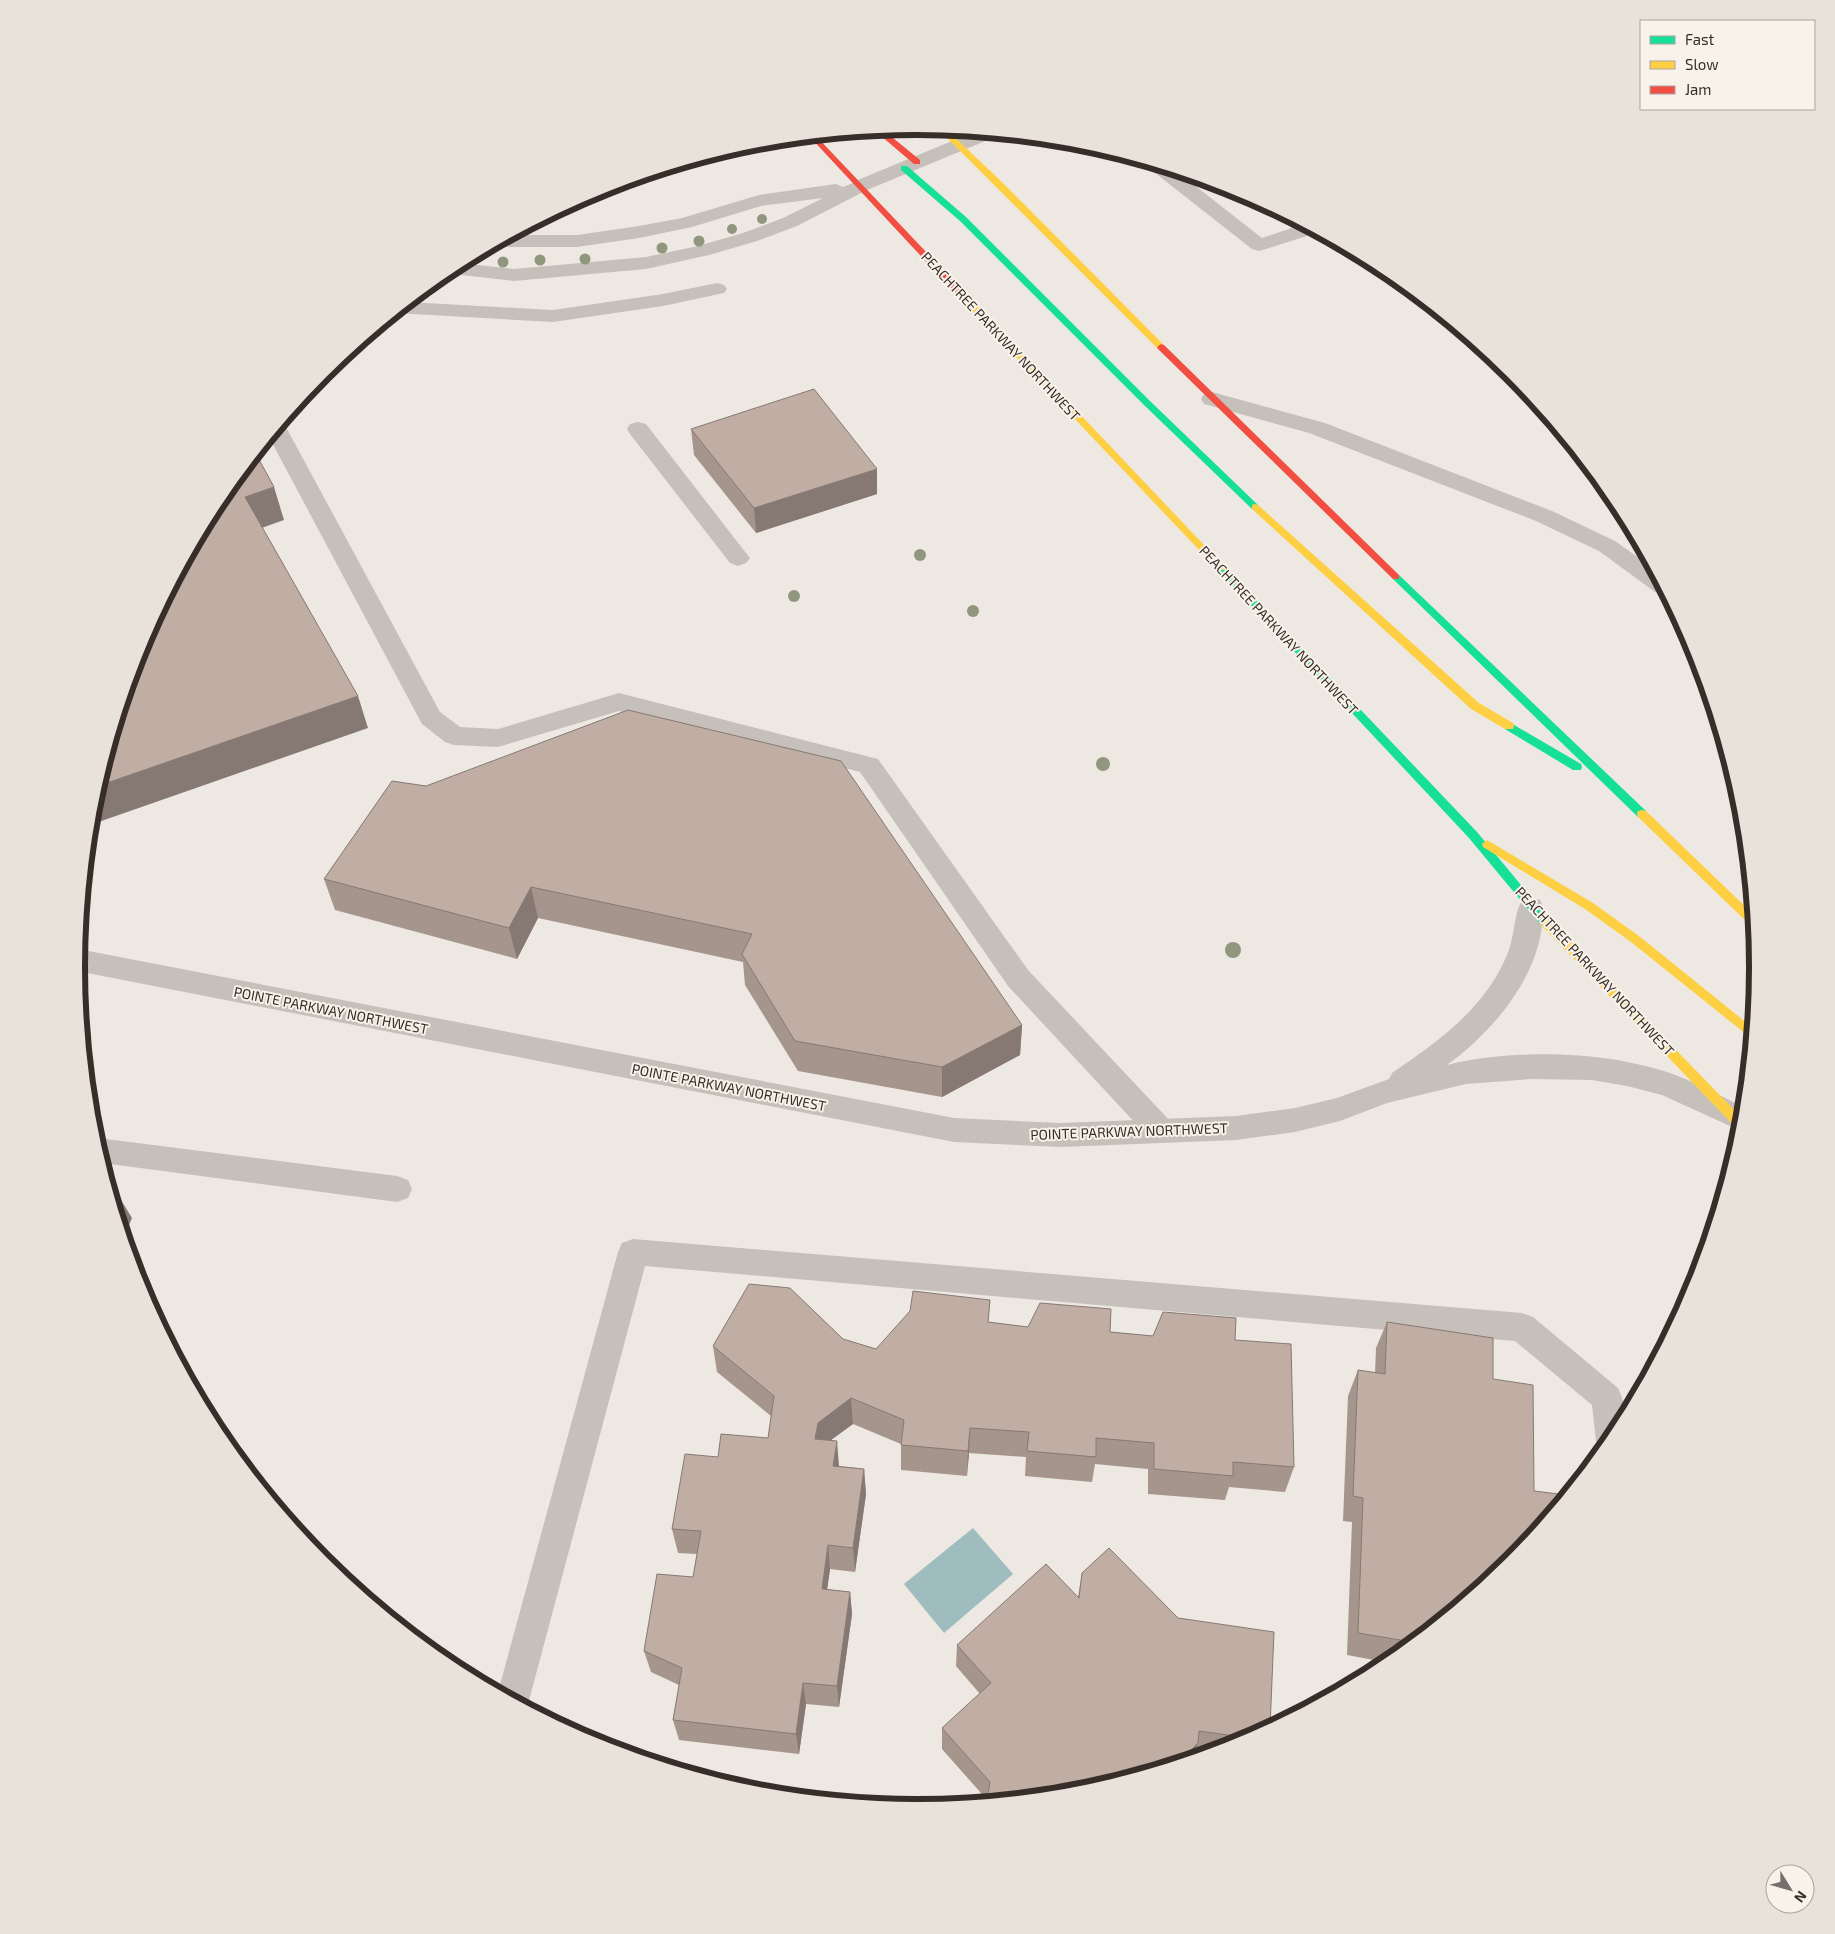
<svg xmlns="http://www.w3.org/2000/svg" width="1835" height="1934" font-family="'Exo 2',sans-serif">
  <rect width="100%" height="100%" fill="#ede8e2"/>
  <!-- water -->
  <path fill="#9fbdbe" d="M973,1528l40,46 -69,59 -40,-49z"/>
  <g fill="none" stroke-linecap="round" stroke-linejoin="round">
    <!-- lane -->
    <path fill="#c6c0ba" fill-rule="evenodd" d="M1149,162l26,8 87,68 30,-10 -14,-12 3,-4 34,18 -2,4 -47,15 -7,2 -7,-2 -102,-80 -2,-4z
      M860,180l7,2 3,4 -3,4 -70,36 -40,15 -48,14 -63,14 -132,12 -70,-8 15,-10 55,6 132,-12 52,-11 45,-13 40,-15 40,-20 -62,8 -69,21 -53,11 -62,9h-76l-7,-3 17,-9h66l62,-9 43,-8 77,-23 77,-11 7,3z
      M717,283l7,2 3,4 -3,4 -61,13 -110,16 -158,-9 13,-11 145,8 110,-16z
      M1212,392l113,31 227,88 63,30 38,27 14,25 -12,-1 -56,-41 -63,-30 -227,-88 -105,-29 -3,-5 3,-5z
      M638,422l8,2 100,129 4,5 -4,5 -8,3 -8,-3 -100,-129 -3,-5 3,-5z
      M281,423l6,6 153,283 20,15 38,2 121,-36 259,66 150,211 143,152 5,9 -5,9 -10,3 -10,-3 -143,-154 -148,-214 -241,-61 -121,36 -44,-2 -9,-3 -23,-18 -153,-287z
      M98,1138l299,38 11,4 4,9 -4,9 -11,4 -295,-39 -7,-24z
      M633,1239l889,74 11,4 85,71c14,31 4,41 -16,64h-2l-4,-11 -4,-36 -77,-64 -870,-75 -118,442 -29,-16 120,-440 4,-9z"/>
    <!-- street -->
    <path fill="#c6c0ba" fill-rule="evenodd" d="M976,131l21,3 -2,3 -128,53 -7,2 -7,-2 -3,-4 3,-4z
      M1531,897l9,3c5,8 3,16 2,25 -6,56 -51,108 -95,140 69,-17 165,-14 231,11 21,8 42,20 62,29l4,8 -4,10 -10,3 -68,-31 -35,-9 -35,-6 -60,-1 -66,5 -79,19 -47,18 -45,11 -59,8 -175,7 -107,-5 -877,-171 1,-22 876,169 107,5 175,-7 59,-8 42,-10 52,-19 3,-6c47,-32 93,-65 115,-118 8,-18 6,-39 15,-55z"/>
    <!-- fast -->
    <path fill="#16e098" fill-rule="evenodd" d="M901,166h6l59,51 184,184 108,104v4h-6l-108,-104 -184,-184 -59,-51z
      M1221,565l3,1 253,266 73,88 2,3 -2,3h-8l-73,-88 -251,-268v-4z
      M1396,574l3,1 247,236 1,3 -1,3h-8l-245,-238v-4z
      M1509,722l72,42 1,3 -1,3h-8l-68,-41 -1,-3 1,-3z"/>
    <!-- slow -->
    <path fill="#ffcf43" fill-rule="evenodd" d="M937,128h8l58,55 161,162v4h-6z
      M961,295h6l257,271v4h-6l-257,-271z
      M1255,504l3,1 221,198 34,20 1,3 -1,3h-8l-34,-20 -219,-200v-4z
      M1642,810l4,1 108,104 1,11 -5,-1 -112,-108 -1,-3 1,-3z
      M1487,840l106,63 46,33 114,92 -1,11 -121,-97 -46,-33 -102,-62 -1,-3z
      M1546,919l4,1 194,200 -2,12 -3,-1 -197,-205 -2,-3 2,-3z"/>
    <!-- jam -->
    <path fill="#f24e42" fill-rule="evenodd" d="M882,129l38,31v4h-6l-40,-34z
      M809,136h7l151,159v4h-6z
      M1161,344l3,1 235,230v4h-6l-235,-230 -1,-2z"/>
  </g>
  <!-- trees -->
  <g fill="#91977e">
    <circle cx="762" cy="219" r="5"/>
    <circle cx="732" cy="229" r="5"/>
    <circle cx="699" cy="241" r="5.5"/>
    <circle cx="662" cy="248" r="5.5"/>
    <circle cx="585" cy="259" r="5.5"/>
    <circle cx="540" cy="260" r="5.5"/>
    <circle cx="503" cy="262" r="5.5"/>
    <circle cx="920" cy="555" r="6"/>
    <circle cx="794" cy="596" r="6"/>
    <circle cx="973" cy="611" r="6"/>
    <circle cx="1103" cy="764" r="7"/>
    <circle cx="1233" cy="950" r="8"/>
  </g>
  <!-- wall -->
  <path fill="#a5958d" d="M691,429l186,65 -121,39 -62,-78z
    M392,781l630,244 -2,30 -78,42 -144,-26 -53,-86 -2,-23 -205,-44 -21,41 -182,-49 -11,-31z
    M990,1300l-2,22 40,5 82,5 43,4 82,4 59,127 -9,25 -56,-5 -4,13 -77,-6v-25l-53,-5 -3,18 -67,-6 1,-19 -57,-4 -2,23 -66,-6v-26l-48,-20 -22,16 8,26 25,3 2,25 -11,78 -25,-3 -3,20 23,3 2,22 -13,93 -33,-3 -7,50 -120,-14 -6,-20 6,-35 -28,-13 -7,-21 49,-74 4,-23 -19,-1 -6,-24 46,-72 50,-19 3,-22 -54,-44 -4,-26 130,-7 33,10z
    M1387,1322l106,57 19,183 -122,101 -43,-8 5,-133 -9,-1 5,-125 10,-26 17,3 1,-25z
    M1082,1573l188,155 -31,16 -30,9 -14,-2 -3,8 -111,33 -93,9 -46,-52v-21l38,-34 -24,-28 1,-21 121,-48z"/>
  <!-- shaded-wall -->
  <path fill="#867973" d="M877,469v25l-121,39 -2,-25z
    M274,487l10,33 -28,10 -11,-33z
    M358,696l10,32 -278,97 2,-22 6,-17z
    M531,887l7,31 -21,41 -8,-31z
    M1022,1025l-2,30 -78,42v-30z
    M115,1190l17,28 -8,19 -12,-41z
    M851,1398l2,26 -33,24 -5,-9 3,-16z
    M970,1428l-1,25 -2,23 1,-25z
    M837,1441l2,25 -4,25 -2,-25z
    M864,1469l2,25 -11,78 -2,-24z
    M828,1545l2,24 -6,43 -2,-23z
    M850,1592l2,22 -13,93 -2,-21z
    M803,1683l3,21 -7,50 -3,-20z
    M1198,1743l-6,16 -14,4z"/>
  <!-- building -->
  <path fill="#c0ada4" stroke="#867973" d="M814,389l63,80 -123,39 -63,-79z
    M256,454l18,33 -29,10 113,199 -260,90 42,-141 78,-146z
    M628,710l213,51 181,264 -80,42 -147,-26 -53,-87 10,-20 -221,-47 -22,41 -185,-49 68,-98 34,5z
    M110,1189l5,1 -3,6z
    M749,1284l41,4 53,51 33,10 34,-38 3,-20 77,9 -2,22 40,5 12,-24 71,6 -1,23 43,4 10,-24 73,6 -1,22 56,4 3,123 -61,-5v14l-79,-7v-26l-58,-5v19l-69,-6 2,-19 -59,-4 -2,23 -67,-6 3,-25 -53,-22 -33,25 -3,16 22,2 -4,25 31,3 -11,79 -25,-3 -6,44 28,3 -13,94 -34,-3 -7,51 -123,-14 9,-52 -38,-17 13,-77 36,3 8,-46 -29,-2 13,-75 33,3 3,-23 47,4 6,-42 -61,-50z
    M1387,1322l106,16v41l40,6 1,106 33,4 -55,67 -106,87v-8l-48,-8 5,-135 -10,-2 5,-126 27,4z
    M1109,1548l69,70 96,14 -4,96 -20,10 -51,-7 -1,12 -20,20 -97,29 -94,9 3,-19 -48,-54 49,-45 -34,-38 89,-81 33,34 3,-25z"/>
  <g text-anchor="middle" dominant-baseline="central" stroke-width="4" stroke-linejoin="round" paint-order="stroke">
    <!-- street labels -->
    <g font-size="14" fill="#372e29" stroke="#f9f2ea">
      <text transform="translate(1001 336) rotate(47)">PEACHTREE PARKWAY NORTHWEST</text>
      <text transform="translate(1279 630) rotate(47)">PEACHTREE PARKWAY NORTHWEST</text>
      <text transform="translate(1595 971) rotate(47)">PEACHTREE PARKWAY NORTHWEST</text>
      <text transform="translate(331 1010) rotate(11)">POINTE PARKWAY NORTHWEST</text>
      <text transform="translate(729 1087) rotate(11)">POINTE PARKWAY NORTHWEST</text>
      <text transform="translate(1129 1131) rotate(-2)">POINTE PARKWAY NORTHWEST</text>
    </g>
  </g>
  <!-- crop -->
  <path d="M0 0H1835V1934H0ZM85 967a832 832 0 1 1 1664 0a832 832 0 1 1-1664 0Z" fill="#e9e2db" fill-rule="evenodd"/>
  <path fill="none" stroke="#372e29" stroke-width="6" d="M85 967a832 832 0 1 1 1664 0a832 832 0 1 1-1664 0Z"/>
  <!-- legend -->
  <rect x="1640" y="20" width="175" height="90" fill="#f9f2ea" stroke="#aba49d"/>
  <rect x="1650" y="36" width="25" height="8" fill="#16e098" stroke="#aba49d"/>
  <text x="1685" y="45" font-size="15" fill="#372e29">Fast</text>
  <rect x="1650" y="61" width="25" height="8" fill="#ffcf43" stroke="#aba49d"/>
  <text x="1685" y="70" font-size="15" fill="#372e29">Slow</text>
  <rect x="1650" y="86" width="25" height="8" fill="#f24e42" stroke="#aba49d"/>
  <text x="1685" y="95" font-size="15" fill="#372e29">Jam</text>
  <!-- north arrow -->
  <g transform="translate(1790 1889) rotate(127)"><circle r="24" fill="#f9f2ea" stroke="#aba49d"/>
  <path d="M0-4L9 19L0 12L-9 19Z" fill="#776f6a"/>
  <text y="-8" font-size="14" font-weight="bold" text-anchor="middle" fill="#372e29">N</text>
  </g>
</svg>
